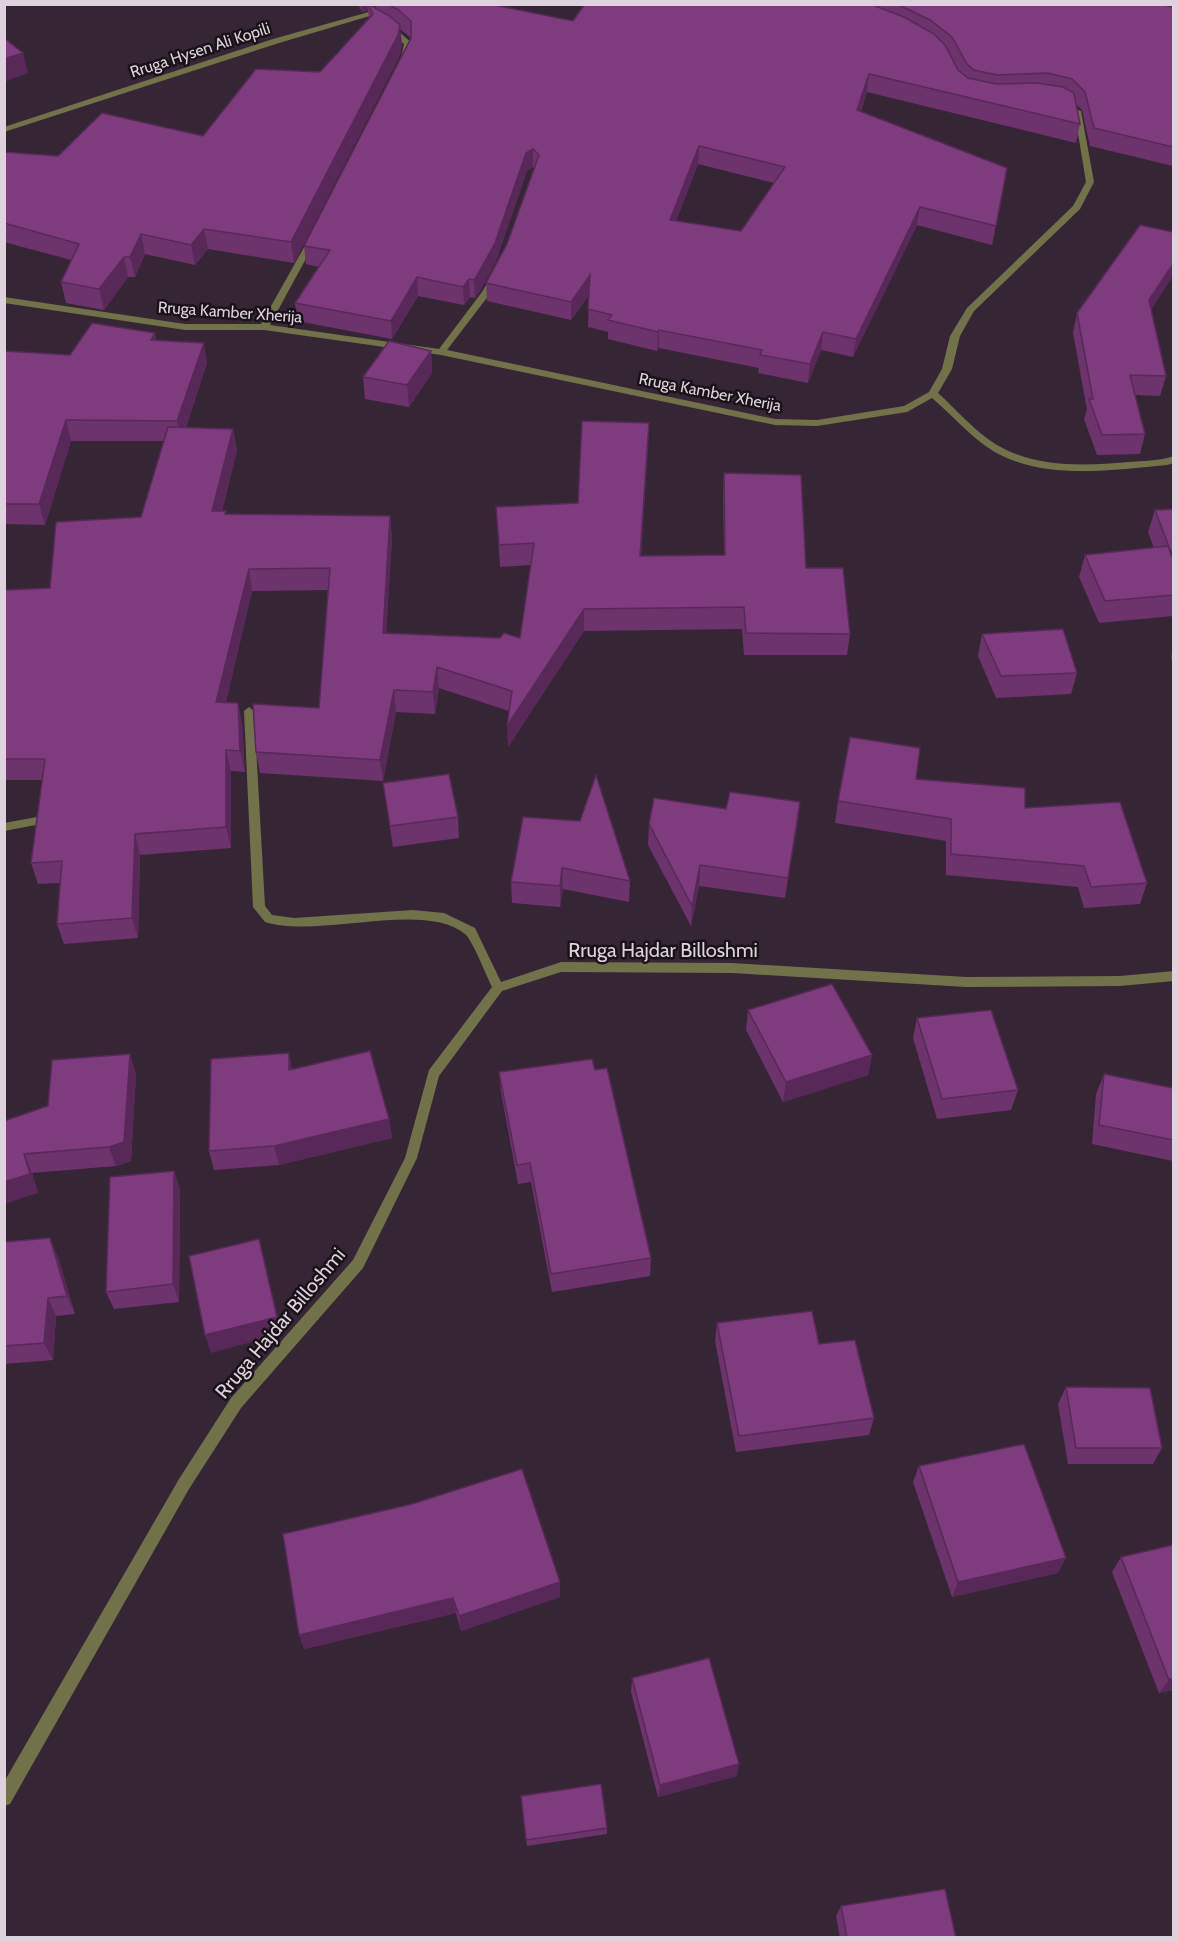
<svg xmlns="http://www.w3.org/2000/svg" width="1178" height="1942" font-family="Cabin,sans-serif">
  <rect width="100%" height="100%" fill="#362635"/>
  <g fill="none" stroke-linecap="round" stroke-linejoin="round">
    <!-- minor -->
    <path fill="#71714a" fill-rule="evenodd" d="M397,4h13l-131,39 -275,89v-5l269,-88z
      M386,26h6l20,17 -4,17 -7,-2 3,-14 -18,-14z
      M1074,109l7,2 13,71 -14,27 -106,102 -14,25 -8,33 -14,24c19,17 37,39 59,52 39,23 87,21 131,17 15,-1 31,-1 46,-6v7l-7,2c-58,5 -129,17 -180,-18 -20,-14 -36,-33 -55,-49l-25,14 -90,14 -42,-1 -334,-70 -177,-25h-79l-181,-27v-6l181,27h76l46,-82 4,-3 4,3 -45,83 169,24 43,-57 8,-14 3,-1 4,3 -8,15 -42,55 328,69 42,1 87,-14 25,-14 13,-23 8,-33 17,-28 106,-102 13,-24z
      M249,707l5,4 11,195 7,9 22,3 119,-8 31,3 31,15 26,54 60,-20 171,1 234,14 154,-1 54,-5v10l-54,5 -154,1 -234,-14 -171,-1 -59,19 -63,85 -22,82 -54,110 -122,140 -52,81 -179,315 -6,2v-24l175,-303 52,-81 122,-138 52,-102 24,-88 63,-83c-5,-10 -20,-48 -27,-53 -41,-34 -146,5 -200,-12l-12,-15 -9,-196z
      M37,817l4,1 2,3 -2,3 -37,7v-8z"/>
  </g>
  <!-- wall -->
  <path fill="#6c336c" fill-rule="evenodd" d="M358,4h131l84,17 12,-17h573l15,3v159l-83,-20 -8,-36 -6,-6 4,20 -4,19 -209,-51 -6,20 146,56 -15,77 -75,-20 -64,132 -32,-7 -13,33 -50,-10 1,-5 -100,-20 -2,3 -49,-12v-7l-20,-5 1,-32 -18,25 -84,-19 -1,-18 21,-39 27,-76 -1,-1 -6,4 -31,90 -16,30 -5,7 -5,-1 -6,8 -46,-9 -26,43 -95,-18 -2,-18 24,-36 -13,-3 -2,-18 107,-208 -11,-9 2,16 -2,10 -106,208 -86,-14 -13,16 -50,-11 -10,23h-7l-24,33 -38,-7 -5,-21 10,-22 -67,-18v-90l54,4 145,-20 117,-64 49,-53 -1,-9 -6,2zM698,164l76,19 -33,48 -65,-10z
    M1077,313l89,63 -6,20 -25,-1 10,39 -5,20 -43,1 -13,-36 3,-9 -14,-77z
    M155,333l1,7 51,23 -21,64 47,2 4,22 -15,60h4v3l164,2 2,22 -6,95 134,5 11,-73 -31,2 -4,-60 82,-4 70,-58 -7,111 83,-1 -1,-60 1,-22 82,95 44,66 -3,21h-103l-2,-26 -158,2 -76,116 1,-36 -70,-23 -4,26 -39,-2 -13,69 -123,-8 -4,-21 63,-44 9,-118 -76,1 -26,111 12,1 4,21 3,48 -14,-1v77l-91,7 -2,83 -74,6 -7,-20 3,-41 -22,1 -7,-21 12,-83h-39v-190l46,-2 91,-71 23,-76h-93l-26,84 -41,-1v-173l66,4z
    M431,351l1,22 -23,34 -44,-8 -2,-22z
    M1173,509v107l-74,7 -20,-46 6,-22 69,-7 -6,-16 7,-22z
    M982,634l95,39 -6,21 -75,4 -18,-42z
    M1173,648v18l-2,-9z
    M916,779l109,29 122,75 -7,21 -56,4 -6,-21 -132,-12v-34l-111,-18 3,-22z
    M383,783l75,34 1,21 -66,9z
    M800,802l-15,96 -86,-12 -8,40 -43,-81 1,-21 77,-15z
    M523,817l107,64 -1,21 -66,-13 -3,18 -48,-4 -1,-21z
    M748,1010l124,45 -4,20 -85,27 -37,-72z
    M917,1018l101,72 -7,20 -74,9 -24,-81z
    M292,1069l97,50 3,19 -113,27 -65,5 -5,-19z
    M595,1070l56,188 -1,18 -98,16 -21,-110 -13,2 -17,-92 -2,-20z
    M136,1074l-5,87 -15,5 -84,7 6,20 -34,-72z
    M1104,1074l69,14v73l-81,-17 4,-50z
    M174,1171l6,19 -1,112 -65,7 -8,-17z
    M4,1242l54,15 17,57 -19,2 -3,44 -49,4z
    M717,1323l102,21 55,74 -5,17 -133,17 -21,-111z
    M1066,1387l96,61 -9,16h-85l-10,-60z
    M919,1466l139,107 -106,24 -39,-115z
    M283,1534l277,48v15l-99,34 -5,-18 -152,36z
    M1121,1557l52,133 -14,3 -47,-121z
    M632,1678l105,98 -79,21 -27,-105z
    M521,1796l86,32v6l-80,12z
    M841,1906l115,32h-116l-4,-22z"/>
  <!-- shaded-wall -->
  <path fill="#582958" d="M361,4h6l1,6 -6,2z
    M368,4h9v3l-6,2z
    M400,25l2,20 -2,10 -106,208 -3,-21z
    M23,53l5,20 -24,9v-23z
    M869,74l-2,18 -12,36 2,-18z
    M699,146l-1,18 -29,74 1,-18z
    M533,149v18l-6,4 -31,90 -16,30 -5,7 -1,-18 52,-127z
    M920,207l-3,18 -64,132 3,-18z
    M204,229l4,20 -13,16 -4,-20z
    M141,234l4,20 -10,23 -5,-20z
    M124,257l4,20 -24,33 -5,-21z
    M1173,264v12l-29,45 5,-21z
    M590,275v18l-19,27v-18z
    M417,277l1,19 -26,43 -1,-18z
    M469,279l1,18 -6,8 -1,-18z
    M659,330v18l-2,3 1,-19z
    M823,332l-2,18 -13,33 2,-19z
    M155,333l4,21 -8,-14z
    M204,343l3,20 -26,78 -4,-20z
    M431,351l1,22 -23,34 -2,-22z
    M66,420l5,21 -26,84 -6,-21z
    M649,423l-1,22 -9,132 1,-21z
    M233,429l4,22 -21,81 -4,-21z
    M390,516l2,22 -7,116 -2,-21z
    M249,569l3,22 -31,132 -5,-21z
    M584,609v22l-76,116 -1,-21z
    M437,667l2,21 -4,26 -2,-22z
    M394,690l2,22 -13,69 -3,-21z
    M238,703l4,21 3,48 -5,-21z
    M226,750l5,21v77l-5,-21z
    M800,802l-2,21 -13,75 3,-20z
    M135,834l5,21 -2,83 -6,-20z
    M700,865l-1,21 -8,40 1,-20z
    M562,868l1,21 -3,18v-21z
    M289,1053l4,20 -4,-3z
    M130,1054l6,20 -5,87 -15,5 -7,-19z
    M872,1055l-4,20 -85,27 3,-20z
    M389,1119l3,19 -113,27 -5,-19z
    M24,1154l8,19 6,20 -34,11v-22z
    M174,1171l6,19 -1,112 -6,-18z
    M50,1238l8,19 17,57 -8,-18z
    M259,1239l23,95 -71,19 -6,-18z
    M48,1298l8,18 -3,44 -9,-17z
    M1066,1558l-8,15 -106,24 6,-15z
    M560,1582v15l-99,34 -2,-15z
    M453,1598l3,15 -152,36 -5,-14z
    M1173,1679v11l-14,3 10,-13z
    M739,1764l-2,12 -79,21 2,-12z"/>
  <!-- building -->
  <path fill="#7e3b7d" stroke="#582958" stroke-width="1.5" fill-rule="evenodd" d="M368,4l20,11 12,10 -2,10 -107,207 -87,-13 -13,16 -50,-11 -11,23h-6l-25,32 -38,-7 18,-38 -75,-21v-71l54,4 44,-43 101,23 53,-67 64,3 53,-58z
    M387,4h102l84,17 12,-17h285l34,13 30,17 11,11 13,25 10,8 28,6 41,-1 26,4 11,6 6,31 -211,-50 -12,36 150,58 -11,58 -76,-19 -64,132 -33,-7 -13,32 -50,-9 2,-5 -103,-20 -1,2 -50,-12 4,-5 -24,-6 2,-34 -19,27 -85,-19 21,-39 32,-89 -6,-6 -7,4 -31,90 -16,29 -5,8 -5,-1 -6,8 -46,-10 -26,44 -96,-18 35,-53 -26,-4 107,-208v-17l-14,-12zM699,146l86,21 -44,64 -71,-11z
    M897,4h261l15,3v140l-79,-19 -9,-36 -13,-13 -24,-6 -51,2 -23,-5 -7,-6 -15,-27 -22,-17z
    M4,38l19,15 -19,6z
    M1140,225l33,7v32l-24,36 17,76 -36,-1 15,59 -43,1 -13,-36h4l-16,-86z
    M92,323l63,10 -4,7 53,3 -27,78 -111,-1 -27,84h-35v-153l66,4z
    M389,341l42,10 -24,34 -44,-8z
    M582,421l67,2 -9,133 85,-1 -1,-82 77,2 5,93h37l7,66 -104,-1 -2,-26 -160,2 -77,117 5,-35 -75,-24 -4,25 -39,-2 -14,70 -124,-8 -3,-48 66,4 11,-140 -81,1 -33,133 22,1 2,48 -14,-1v77l-91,7 -3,84 -75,6 5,-63 -31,2 14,-104h-41v-169l46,-2 6,-66 85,-5 27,-90 65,2 -21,82h14l-1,3 165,2 -7,117 117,5 4,-5 16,5 14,-95 -35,2 -3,-38 82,-4z
    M1173,509v43h-2l-16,-42z
    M1168,546l5,13v36l-68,6 -20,-46z
    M1063,629l14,44 -76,3 -19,-42z
    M850,737l70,11 -4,31 109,9v20l95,-6 27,81 -56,4 -7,-21 -133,-12v-35l-113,-18z
    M449,774l9,43 -68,9 -7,-43z
    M596,775l34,106 -68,-13 -2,18 -49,-4 12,-65 57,4z
    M730,792l70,10 -12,76 -88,-13 -8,41 -43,-82 5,-26 72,11z
    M832,984l40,71 -86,27 -38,-72z
    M991,1010l27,80 -76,9 -25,-81z
    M370,1051l19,68 -115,27 -65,5 2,-92 78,-6v17z
    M130,1054l-6,88 -15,5 -85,7 6,20 -26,8v-61l44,-15 4,-46z
    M592,1059l3,11 12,-2 44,190 -100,16 -21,-111 -13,2 -18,-93z
    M1104,1074l69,14v52l-74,-15z
    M174,1171l-1,113 -67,8 4,-115z
    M50,1238l17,58 -19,2 -4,45 -40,3v-104z
    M259,1239l18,78 -72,18 -16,-79z
    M812,1311l7,33 36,-4 19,78 -135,18 -22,-113z
    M1066,1387l84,1 12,60h-86z
    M1024,1444l42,114 -108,24 -39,-116z
    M522,1469l38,113 -101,34 -6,-18 -154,37 -16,-101 129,-30z
    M1173,1545v134l-4,1 -48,-123z
    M709,1658l30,106 -79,21 -28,-107z
    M601,1784l6,44 -81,12 -5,-44z
    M945,1889l11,49h-109l-6,-32z"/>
  <g text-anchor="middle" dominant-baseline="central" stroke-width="5" stroke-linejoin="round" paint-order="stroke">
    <!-- far-street labels -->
    <g font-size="16" fill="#ded3dd" stroke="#191219">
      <text transform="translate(200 50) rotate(-18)">Rruga Hysen Ali Kopili</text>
      <text transform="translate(230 312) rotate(4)">Rruga Kamber Xherija</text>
      <text transform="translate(710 392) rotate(11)">Rruga Kamber Xherija</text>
    </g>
    <!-- street labels -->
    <g font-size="20" fill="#ded3dd" stroke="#191219">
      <text x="663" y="950">Rruga Hajdar Billoshmi</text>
      <text transform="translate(280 1323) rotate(-50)">Rruga Hajdar Billoshmi</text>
    </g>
  </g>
  <!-- border -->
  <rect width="1178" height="1942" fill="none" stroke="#ded3dd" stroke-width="12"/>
</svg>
